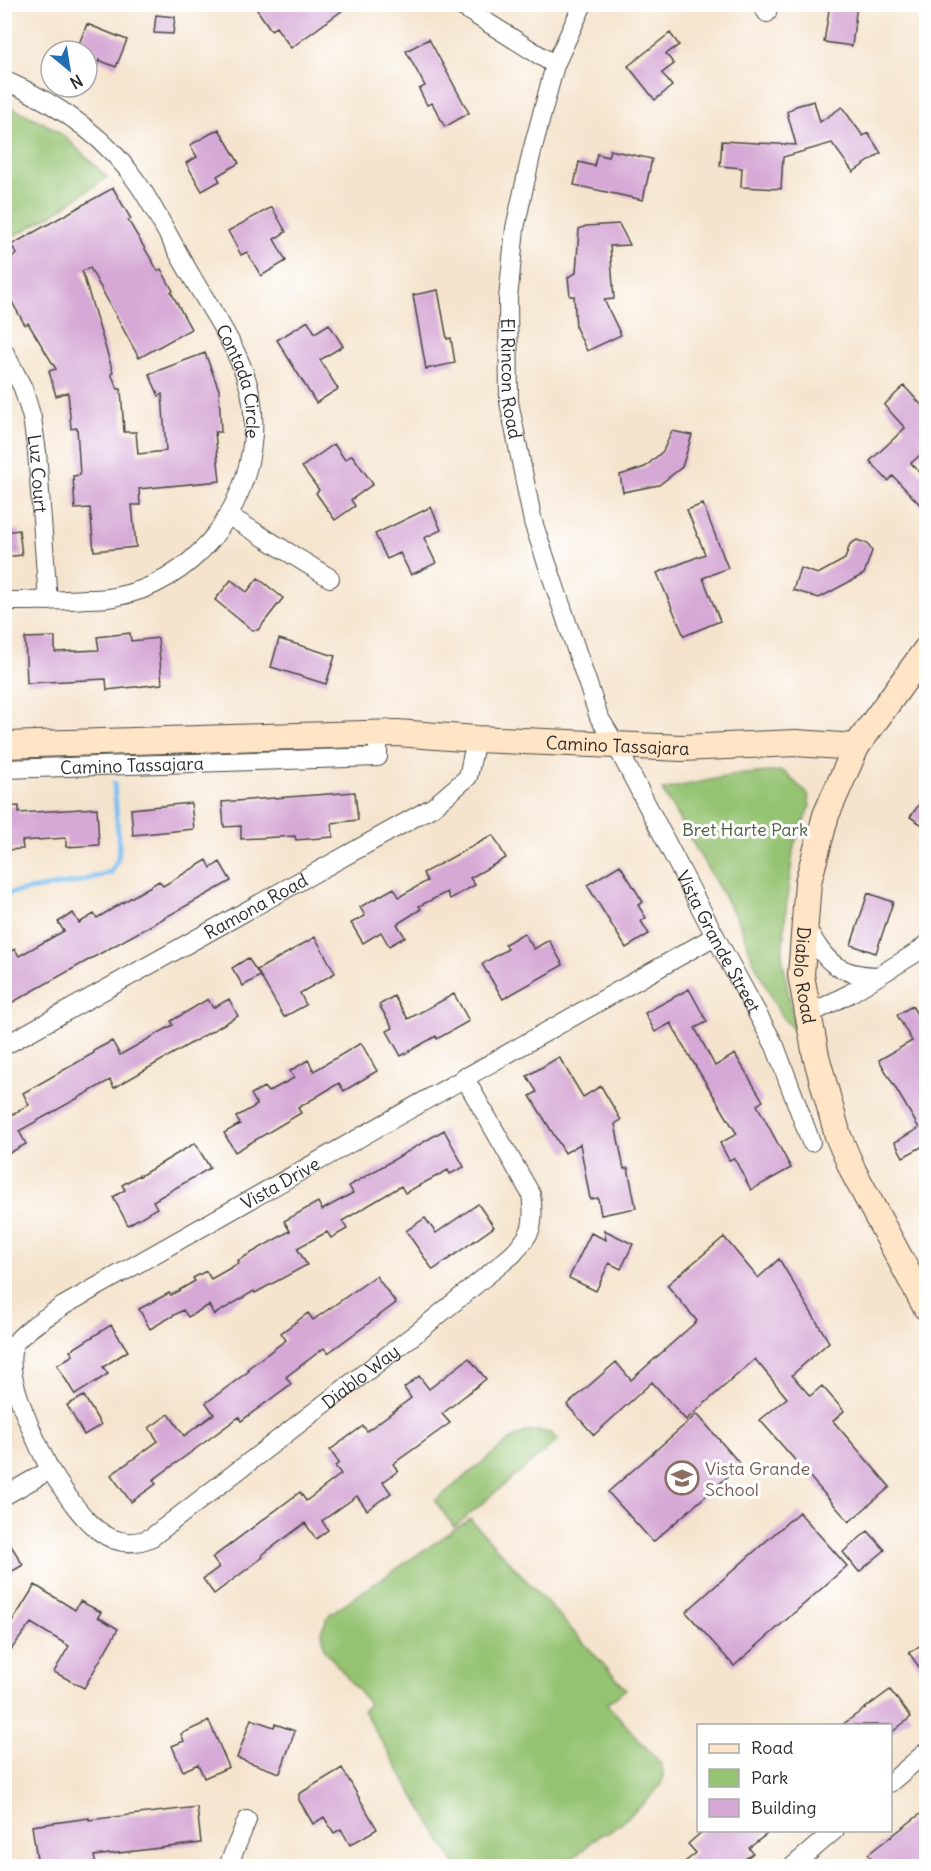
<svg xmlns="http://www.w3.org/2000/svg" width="931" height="1871" font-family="Delius,sans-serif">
  <rect width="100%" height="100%" fill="#fff"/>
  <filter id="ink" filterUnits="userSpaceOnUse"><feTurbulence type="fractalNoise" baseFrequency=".0167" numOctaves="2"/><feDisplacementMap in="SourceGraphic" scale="12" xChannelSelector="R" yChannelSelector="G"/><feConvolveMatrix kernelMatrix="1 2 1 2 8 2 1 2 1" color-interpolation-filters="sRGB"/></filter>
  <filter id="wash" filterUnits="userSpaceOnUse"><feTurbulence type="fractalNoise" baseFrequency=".008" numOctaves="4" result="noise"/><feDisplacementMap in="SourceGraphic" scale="24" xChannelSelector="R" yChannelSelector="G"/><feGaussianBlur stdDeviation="1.35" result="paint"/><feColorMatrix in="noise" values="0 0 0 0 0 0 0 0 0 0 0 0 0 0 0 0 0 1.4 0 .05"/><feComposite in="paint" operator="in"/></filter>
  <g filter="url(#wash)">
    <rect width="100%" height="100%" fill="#f5e4cd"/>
    <!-- green -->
    <path fill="#95c372" stroke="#60774e" stroke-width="1.5" d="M4,104l38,18 21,13 44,42 -55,38 -47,26z
      M783,771l25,23 2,13 -16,38 -7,53 -5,58 13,75 -14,-15 -28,-56 -13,-36 -78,-134 72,-15z
      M539,1431l11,2 8,7 -104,87 -19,-26 75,-61 15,-8z
      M470,1519l156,170 -19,15 54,60c1,4 3,10 2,14 -2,15 -43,45 -56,56l-5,-1 -38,33h-108l-93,-156 6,-6 -45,-55 -2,-20 8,-15z"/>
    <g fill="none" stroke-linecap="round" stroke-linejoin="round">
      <!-- stream -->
      <path stroke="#79bff1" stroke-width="5" d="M4,894l74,-12 33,-10 7,-13 1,-13 -5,-63"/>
    </g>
    <g id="blocks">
      <!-- building -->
      <path fill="#d5a8d5" d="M253,4h98l-60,44 -15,-21 -5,3z
        M830,4h27l-5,42 -28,-4z
        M156,15l19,2 -2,17 -19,-1z
        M87,24l40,16 -11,27 -17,-7 -11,27 -1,-36h-11z
        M670,33l9,12 -13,9 8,10 -12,9 10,13 -17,14 -27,-34z
        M429,39l40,74 -24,14 -13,-24 -5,2 -8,-16 6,-3 -19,-35z
        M814,101l6,21 22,-15 21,29 5,-3 13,20 -28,19 -21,-29 -49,14 -2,32 -40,-2 1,-19 -22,-2 2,-25 74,4 -9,-33 9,-6z
        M219,129l20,34 -22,13 3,5 -18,10 -16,-28 11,-6 -7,-12z
        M610,150l42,9 -9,41 -69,-15 5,-23 15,4 3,-12 11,3z
        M113,188l18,31 -3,1 30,51 3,-2 12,22 -2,1 20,37 -52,29 -49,-90 -8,3 31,101 -2,2 7,15h3l3,43h12l2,22 28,-3 -4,-57 -3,2 -10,-22 56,-21 14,37 2,42h-6l5,49 -81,8 1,16h-8l4,42 -42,4 -4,-43 -15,1 -2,-33 7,-1 -3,-47 -6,1 -3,-37 -12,4 -7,-25 7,-2 -28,-46 -3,2 -21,-37v-27l13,-7 -6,-9z
        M272,207l14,25 -12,7 12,22 -25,15 -14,-24 -6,3 -13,-24z
        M619,224l11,21 -20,1 4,53 -10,1 17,35 -34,16 -11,-23 -2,-32h-4l-2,-19 8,-4 3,-44 7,-3z
        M438,290l9,49 4,-1 4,25 -29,6 -13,-74z
        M308,321l7,12 14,-9 14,22 -23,14 18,29 -22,14 -39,-63z
        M904,386l23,25v38l-16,14 16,17v32l-34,-36 -5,5 -18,-20 35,-33 -21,-23z
        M672,431l20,4 -10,32 -23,18 -36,7 -3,-17 25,-8 18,-16z
        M334,444l11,16 7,-5 21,29 -22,16 4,6 -20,14 -19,-27 3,-3 -17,-23z
        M703,504l25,64 -25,10 17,43 -36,15 -27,-63 48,-19 -18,-44z
        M431,507l10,23 -17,8 12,25 -25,12 -11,-22 -13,6 -12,-25z
        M19,530l3,25 -18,2v-25z
        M857,540l11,4 4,7 -8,23 -45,24 -26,-8 7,-22 18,6 27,-15 5,-15z
        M258,578l25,20 -25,32h-6l-37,-30 16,-20 16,12z
        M130,633l1,8 27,-3 4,46 -55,6 -1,-11 -79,4 -2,-45 30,-1v15l44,-2 -2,-13z
        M279,639l56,17 -9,28 -55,-17z
        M355,792l3,28 -26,3 1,14 -37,3 -1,-4 -54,3v-13l-17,1 -2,-25z
        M927,793v35l-17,-11z
        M191,803l3,26 -61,6 -2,-26z
        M19,806v7l78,-5 2,37 -33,2v-9l-44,3 1,8 -19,1v-43z
        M493,835l13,23 -36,20 5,7 -25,14 -3,-7 -28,14 2,3 -24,15 8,13 -16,9 -8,-14 -18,11 -12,-20 14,-7 -5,-9 34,-19 5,9 28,-16 -4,-8z
        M207,860l4,8 9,-6 11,19 -227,126v-52l11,-6 4,7 45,-25 -6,-9 15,-9 6,10 15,-9 3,4 62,-37 4,5z
        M620,865l23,37 -5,3 8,13 -5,3 8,13 -23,14 -39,-63z
        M868,893l25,9 -17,51 -25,-8z
        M524,933l10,16 15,-9 14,25 -60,34 -21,-35 26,-15 -3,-5z
        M315,937l20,36 -35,20 6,12 -22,12 -27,-47z
        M248,958l12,18 -17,10 -11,-18z
        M689,989l18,33 -12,6 20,38 20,-12 28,47 -6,4 34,63 -40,22 -17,-32 -5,2 -9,-17 17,-9 -50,-82 -16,-29 -16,9 -10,-19z
        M454,994l15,27 -32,18 -1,-3 -35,20 -14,-25 6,-3 -14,-23 15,-9 14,23z
        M208,999l5,9 16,-9 9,17 -124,72 -4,-8 -91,51 7,13 -22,12v-51l6,11 19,-11 -6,-12 71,-40 -1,-2 19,-10 8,14 53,-30 -2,-4z
        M912,1006l15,24v114l-24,13 -8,-15 24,-14 -40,-68 33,-19 -15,-26z
        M361,1043l16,28 -33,20 -5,-8 -41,25 3,5 -66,39 -11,-19 16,-9 -4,-7 21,-12 -6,-11 13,-7 4,5 26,-14 -4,-7 18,-11 6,11z
        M559,1057l24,40 18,-11 20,34 -6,4 9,45 4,-1 8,40 -35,7 -3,-17 -8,1 -10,-55 -15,9 -35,-57 7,-4 -10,-16z
        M444,1130l20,37 -14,7 -2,-4 -43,23 -4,-7 -59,35 5,8 -16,9 -4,-6 -30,16 10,17 -52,28 -1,-2 -40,24 -5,-10 -21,12 -5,-7 -33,19 -11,-20 30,-16 2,2 24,-14 -2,-3 13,-7 5,8 28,-16 -2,-2 53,-30 -6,-10 34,-19 4,8 31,-17 -4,-7z
        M195,1143l15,25 -57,33 4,7 -29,17 -15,-28 12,-7 -3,-5 17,-10 1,1z
        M478,1204l16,23 -61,43 -27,-39 19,-13 11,15z
        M604,1230l29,14 -12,25 -12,-6 -13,28 -27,-13 22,-45 15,7z
        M724,1237l34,41 21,-19 50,83 -37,33 18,21 12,-10 22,25 -11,10 57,66 -41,35 -89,-102 27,-22 -32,-39 -69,61 -34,-38 -58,53 -27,-30 49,-43 15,18 66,-59 -30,-36z
        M376,1276l20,27 -68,50 -4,-5 -38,29 5,7 -50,37 -2,-4 -45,33 -41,30 3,4 -25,18 -20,-27 47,-34 -9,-13 20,-14 15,22 30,-22 -8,-11 43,-32 -2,-2 39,-29 -5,-7 27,-20 5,7z
        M111,1325l17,26 -25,16 5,7 -33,21 -18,-30 16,-10 -3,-4z
        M469,1358l17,21 -44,35 8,9 -57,41 5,7 -15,11 8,11 -24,17 -10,-14 -35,25 6,9 -12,9 -11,-16 -43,32 1,2 -49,37 -11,-15 16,-12 -7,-9 88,-66 6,9 35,-27 -6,-8 4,-3 -9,-13 33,-24 4,5 44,-33 -7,-10 15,-12 10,13z
        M84,1396l17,29 -17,10 -17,-30z
        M697,1414l44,51 -88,77 -45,-50z
        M799,1512l48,54 -113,100 -48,-54z
        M868,1531l17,19 -26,22 -16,-20z
        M4,1534l19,31 -19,11z
        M35,1585l40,25 5,-9 21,11 -3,5 20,12 -34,59 -30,-16 15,-26 -38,-23 -27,36v-24z
        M927,1641v37l-18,-25z
        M890,1690l21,27 -20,16v-8h-49z
        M251,1719l23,8 1,-3 20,7 -15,42 -43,-15z
        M209,1721l20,46 -25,11 -6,-14 -15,7 -11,-25 12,-5 -3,-7z
        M342,1768l35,61 -27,16 -9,-16 -7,4 -10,-16 -11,7 -14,-24v-6z
        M197,1807l4,36 -107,13 2,9 -13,1h-45l-6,-40 57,-8v2z
        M927,1809v57h-49l-10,-12z
        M704,1830h68l-23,18 4,5 -17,13h-56l16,-13 -8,-9z"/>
    </g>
  </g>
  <g filter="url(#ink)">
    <use href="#blocks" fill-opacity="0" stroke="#494743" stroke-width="1.5"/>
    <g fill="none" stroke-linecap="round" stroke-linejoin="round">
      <!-- street casing -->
      <g stroke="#494743" stroke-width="20">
        <g id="street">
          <path d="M458,4l97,61"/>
          <path id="s1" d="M583,4l-28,61 -23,86 -17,77 -7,71 1,103 24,120 66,195 17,28 99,191 60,110 36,96"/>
          <path d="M761,4l6,9"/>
          <path id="s2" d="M4,80c52,23 103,57 135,105 18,27 33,58 50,87 20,35 47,72 59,112 5,16 6,33 5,50 -5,78 -60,149 -139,163 -9,2 -19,2 -28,2 -27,2 -54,2 -82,2"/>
          <path id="s3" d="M4,351l19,37 9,30 5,34 11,149"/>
          <path d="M229,516l101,62"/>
          <path id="s4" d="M4,769l374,-12v-24"/>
          <path d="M805,926c21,35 30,49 73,50"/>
          <path d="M808,1015l41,-21 70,-43 7,-7"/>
          <path id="s5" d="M4,1046l429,-239 35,-30 8,-38"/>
          <path id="s6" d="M50,1470c23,33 53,90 102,67l267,-206 93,-76c21,-22 23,-30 19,-61l-67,-117"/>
          <path id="s7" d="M4,1496l46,-26c-13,-28 -50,-99 -35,-127 12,-15 32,-26 48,-37l652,-370"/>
          <path d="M890,1783l36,-31"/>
          <path d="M228,1866l19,-46"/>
          <path d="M793,1866l42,-36"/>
        </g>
      </g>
      <!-- secondary casing -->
      <g stroke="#494743" stroke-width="28">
        <g id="secondary">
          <path id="s8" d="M926,650l-70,97 -30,68 -18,67 -7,93 15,81 22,80 16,37 72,134"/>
          <path id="s9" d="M4,745l393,-12 79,6 206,9 114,-5 60,4"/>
        </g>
      </g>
      <!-- street -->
      <use href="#street" stroke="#fff" stroke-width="18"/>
      <!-- secondary -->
      <use href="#secondary" stroke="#ffe4c6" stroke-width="26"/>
    </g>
  </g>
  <!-- icons -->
  <defs>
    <g id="school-ring" transform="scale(1.725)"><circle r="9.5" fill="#fff" stroke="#8d6e63" stroke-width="1.5"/><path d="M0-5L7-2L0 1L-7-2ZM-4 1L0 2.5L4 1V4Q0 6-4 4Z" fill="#8d6e63"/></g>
  </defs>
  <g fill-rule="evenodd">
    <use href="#school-ring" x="682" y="1478"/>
  </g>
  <g text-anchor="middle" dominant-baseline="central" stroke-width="6" stroke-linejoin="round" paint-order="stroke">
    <!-- street labels -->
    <g font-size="18" fill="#2b2b2b" stroke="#fff">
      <text stroke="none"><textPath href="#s1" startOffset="386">El Rincon Road</textPath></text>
      <text stroke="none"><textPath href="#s2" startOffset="396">Contada Circle</textPath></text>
      <text stroke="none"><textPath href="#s3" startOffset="129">Luz Court</textPath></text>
      <text stroke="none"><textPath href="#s9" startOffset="614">Camino Tassajara</textPath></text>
      <text stroke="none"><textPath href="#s4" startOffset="128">Camino Tassajara</textPath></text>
      <text stroke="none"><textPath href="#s5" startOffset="288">Ramona Road</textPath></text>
      <text stroke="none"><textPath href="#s1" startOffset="992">Vista Grande Street</textPath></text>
      <text stroke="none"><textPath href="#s8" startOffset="357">Diablo Road</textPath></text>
      <text stroke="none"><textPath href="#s7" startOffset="498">Vista Drive</textPath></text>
      <text stroke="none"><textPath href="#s6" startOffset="398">Diablo Way</textPath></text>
    </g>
    <!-- park labels -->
    <g font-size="18" fill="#506044" stroke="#fff">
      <text x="745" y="829">Bret Harte Park</text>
    </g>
    <!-- education labels -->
    <g font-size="18" fill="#785e54" stroke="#fff" text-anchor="start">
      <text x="705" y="1468">Vista Grande<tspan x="705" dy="21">School</tspan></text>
    </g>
  </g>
  <!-- margin -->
  <rect width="931" height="1871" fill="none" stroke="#fff" stroke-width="24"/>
  <!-- legend -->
  <rect x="697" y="1724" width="195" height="108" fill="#ffffff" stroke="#aaaaaa" stroke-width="1.5"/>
  <rect x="709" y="1744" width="30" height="9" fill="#ffe4c6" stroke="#aaaaaa" stroke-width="1.5"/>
  <text x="751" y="1754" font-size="18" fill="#2b2b2b">Road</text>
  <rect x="709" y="1769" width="30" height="18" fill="#95c372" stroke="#aaaaaa" stroke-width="1.5"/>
  <text x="751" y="1784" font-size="18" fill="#2b2b2b">Park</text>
  <rect x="709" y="1799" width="30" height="18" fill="#d5a8d5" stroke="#aaaaaa" stroke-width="1.5"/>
  <text x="751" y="1814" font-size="18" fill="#2b2b2b">Building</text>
  <!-- north arrow -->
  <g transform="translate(69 69) rotate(150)"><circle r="28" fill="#ffffff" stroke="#aaaaaa" stroke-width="1.5"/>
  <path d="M0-4.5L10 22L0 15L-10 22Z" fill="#1f6fb2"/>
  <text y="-9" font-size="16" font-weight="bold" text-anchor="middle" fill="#2b2b2b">N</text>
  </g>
</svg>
